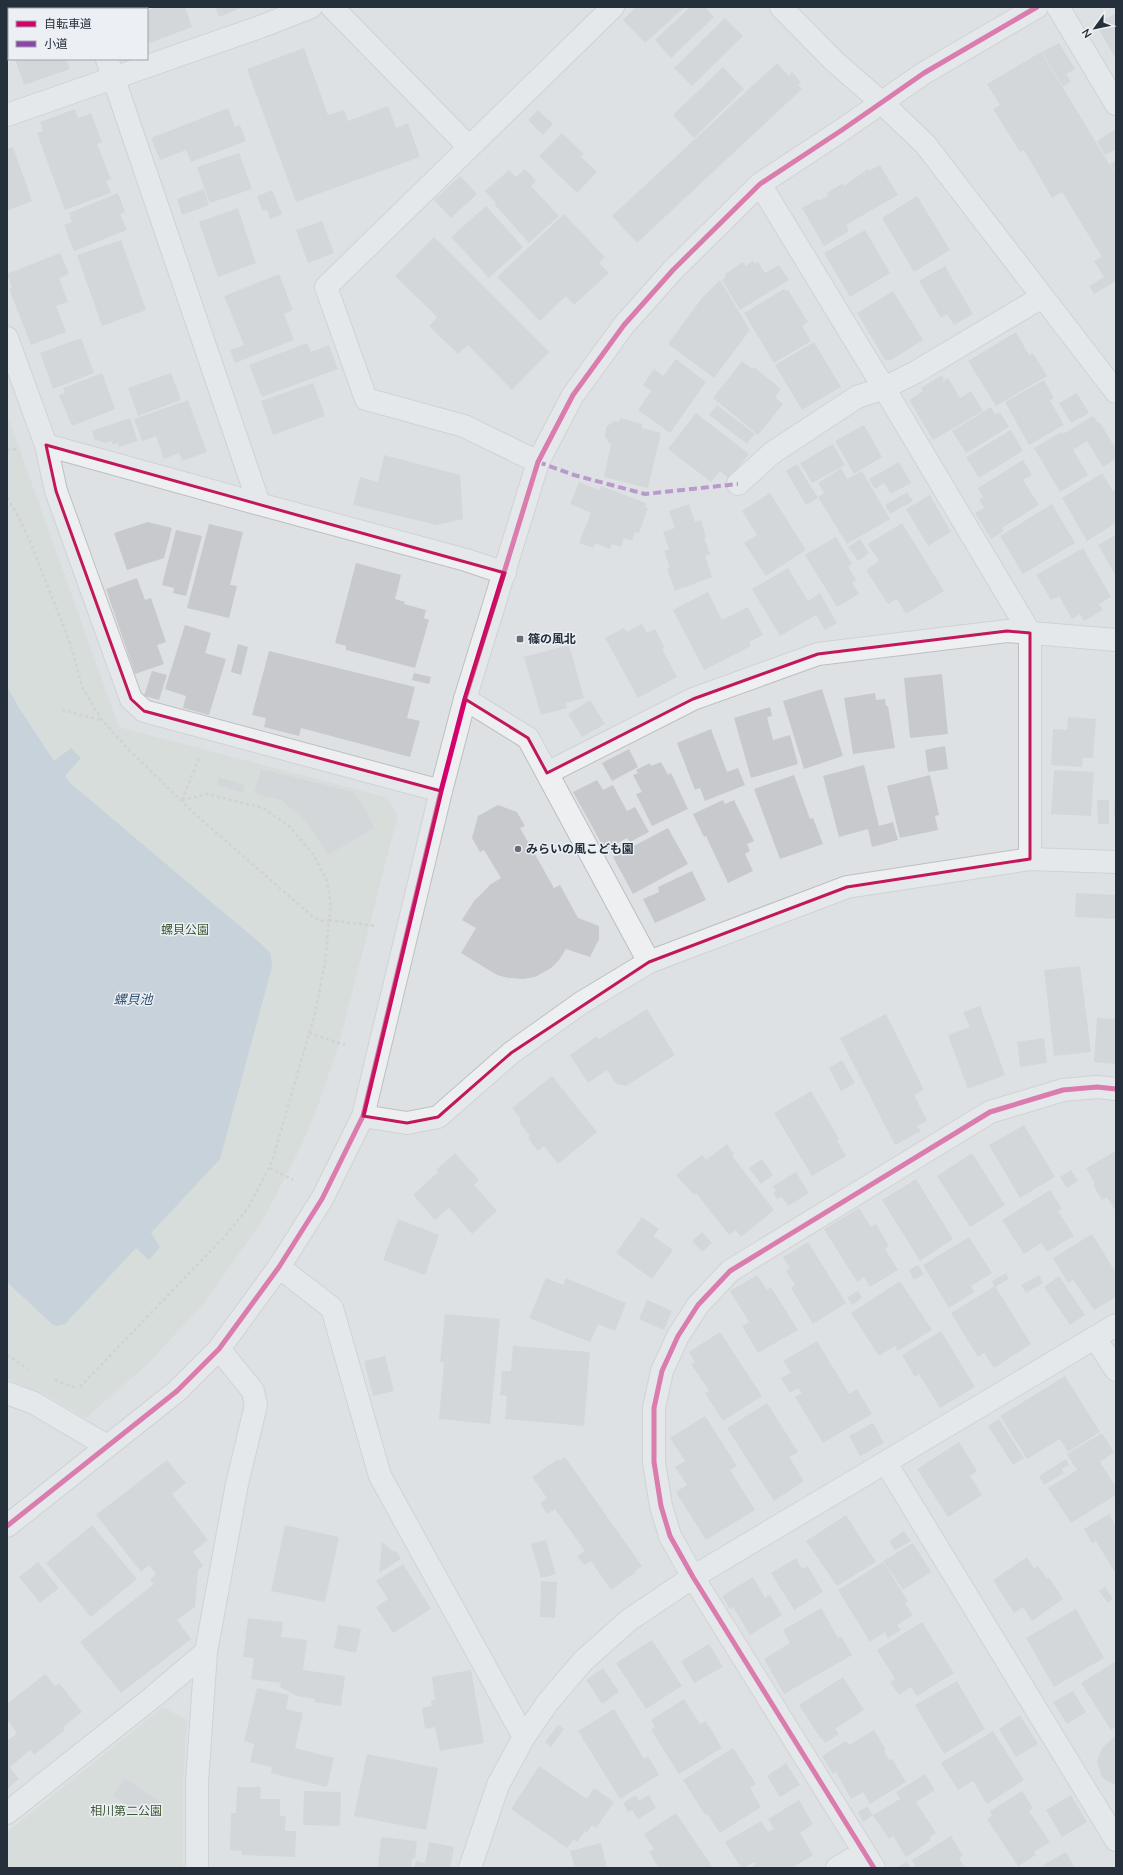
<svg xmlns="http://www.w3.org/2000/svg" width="1123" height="1875" font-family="'Nunito Sans','Noto Sans JP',sans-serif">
  <rect width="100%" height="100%" fill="#dee1e4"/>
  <!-- green -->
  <path fill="#cfd8cf" d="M7,414l112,313 267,70 12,18 -59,229 -20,59 -15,37 -18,36 -22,42 -59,84 -57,62 -62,54 -42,-24 -37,-15z
    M163,1707l24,13 -4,64v84h-176v-36z"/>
  <!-- water -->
  <path fill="#acbfd0" d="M7,687l14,24 33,50 17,-13 10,10 -16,18 5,7 190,160 11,11 1,13 -52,192 -69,74 9,14 -11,13 -13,-12 -71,76 -7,2 -6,-2 -45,-42z"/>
  <!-- building -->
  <path fill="#c7c9cc" d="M18,7h29l1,2h-35z
    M120,7h20l-19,2z
    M157,7h28l7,20 -45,17v-33z
    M215,7h28l-24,10z
    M636,7h49l-40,36 -22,-23z
    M690,7h15l9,10 -43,41 -16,-18z
    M1116,13v46l-20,-34z
    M725,18l18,18 -51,50 -18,-18z
    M1059,43l16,26 -9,5 5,8 -8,5 -21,-35z
    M304,48l24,67 16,-5 4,11 40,-15 8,22 12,-5 12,34 -124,45 -49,-133z
    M1041,52l75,123v106l-22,13 -5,-8 15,-9 -10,-16 8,-4 -40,-65 -10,6 -28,-48 -4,2 -27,-43 7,-4 -13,-21z
    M15,59h51l4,10 -46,16z
    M777,63l12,13 3,-4 9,10 -3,3 4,4 -165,154 -25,-27z
    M723,67l21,22 -50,49 -21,-23z
    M228,108l7,19 5,-2 6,16 -55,21 -5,-12 -26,10 -9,-22z
    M75,109l3,9 13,-5 11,29 -5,2 14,35 -5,2 5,12 -46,17 -28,-77 6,-2 -3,-9z
    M538,110l15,14 -10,11 -15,-15z
    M1114,130l2,4v15l-11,6 -8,-14z
    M562,133l22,21 -3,3 16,15 -20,21 -38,-37z
    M13,147l19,54 -25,10v-62z
    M239,153l13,36 -42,14 -13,-36z
    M1116,160v14l-6,-10z
    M880,165l18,30 -52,30 3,6 -25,15 -22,-38 16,-9 1,2 9,-5 -1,-3 16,-10 1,3 24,-17 1,2z
    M525,169l11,12 -5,5 28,30 -30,27 -34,-38 1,-2 -11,-12 24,-21 7,7z
    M460,176l17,18 -26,24 -17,-18z
    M204,189l5,16 -27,10 -5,-16z
    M272,190l10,24 -12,5 -3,-9 -4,1 -6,-15z
    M118,193l7,19 -5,2 7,16 -53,21 -10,-26 8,-3 -3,-9z
    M917,196l33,54 -36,22 -32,-54z
    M486,206l37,41 -34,31 -38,-41z
    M238,208l18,55 -38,14 -19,-55z
    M564,214l41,43 -6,6 10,10 -35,32 -8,-9 -26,25 -43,-44z
    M322,221l12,32 -26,10 -12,-33z
    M865,230l25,43 -40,24 -26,-44z
    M434,237l115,115 -37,38 -44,-45 -10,9 -29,-28 8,-9 -42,-41z
    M121,240l25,70 -44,16 -25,-71z
    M60,253l9,21 -10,4 9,24 -12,4 10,26 -35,13 -22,-56 3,-1 -5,-14z
    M753,261l2,3 3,-2 7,11 14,-8 10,15 -49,30 -18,-30 4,-3 -1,-3 18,-12 3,4z
    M945,266l28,48 -19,11 -7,-11 -6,4 -22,-37z
    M279,274l14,36 -9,4 10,26 -59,23 -5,-13 14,-5 -20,-49z
    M720,280l30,50 -36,48 -46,-34 34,-46z
    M784,289l2,2 2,-1 20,32 -6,4 9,15 -37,22 -30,-50z
    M893,291l30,49 -32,20h-6l-28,-47z
    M1016,332l13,23 4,-2 14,23 -51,30 -28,-45z
    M81,338l13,35 -41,16 -13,-36z
    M814,342l27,45 -39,23 -27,-45z
    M307,343l4,9 18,-7 9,24 -76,28 -13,-32z
    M676,359l30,23 -36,51 -32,-23 13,-19 -8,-6 11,-16 9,7z
    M742,361l10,8 2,-2 27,22 -6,8 8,7 -25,31 -45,-37z
    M102,373l13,36 -43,17 -13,-31 6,-2 -2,-5z
    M171,373l10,27 -43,16 -10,-28z
    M942,375l2,6 4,-3 12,20 11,-7 12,20 -50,29 -24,-40 14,-9 -2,-3z
    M1044,380l10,18 -4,2 14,25 -35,20 -24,-43z
    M313,383l12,33 -52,19 -12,-34z
    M1077,393l12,20 -18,10 -12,-20z
    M188,400l19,52 -25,9 -3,-8 -15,6 -8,-23 -14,5 -8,-22z
    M717,405l38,29 -8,10 -38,-29z
    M991,407l4,7 5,-2 9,15 -43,26 -14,-22z
    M696,413l53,41 -20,25 -9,-8 -9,11 -43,-33z
    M1093,416l5,7h2l16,26v10l-13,8 -16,-26 -14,9 15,25 -28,17 -26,-44 27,-16 2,2z
    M130,418l8,23 -19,6 -1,-4 -5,2 -2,-4 -5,2 -11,-3 -3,-9z
    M620,418l22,6v4l19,5 -13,55 -44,-11 7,-33 -2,-1 -4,-7 1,-9 8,-6 5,1z
    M864,425l18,32 -28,17 -19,-33z
    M1011,430l12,21 -44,27 -13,-21z
    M833,444l12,21 -33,18 -12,-20z
    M384,455l76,20 3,44 -26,6 -84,-20 7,-28 18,5z
    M1023,460l9,15 -9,5 16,25 -37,23 2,3 -13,8 -16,-26 9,-5 -5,-9 4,-2 -5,-9z
    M899,462l12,21 -20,11 -7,-11 -9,6 -6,-10z
    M797,464l21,34 -12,7 -20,-34z
    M841,468l6,11 15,-8 28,48 -43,25 -29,-47 6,-4 -6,-10z
    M1102,473l11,18 3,-2v34l-29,18 -25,-43z
    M579,482l20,8 2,-4 45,17 -1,4 3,1 -9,25 -4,-1 -3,9 -8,-3 -3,9 -9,-3 -2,5 -15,-6 -2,5 -14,-5 12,-30 -21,-9z
    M907,492l6,9 -23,13 -5,-9z
    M770,493l36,57 -40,26 -22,-33 13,-8 -15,-24z
    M930,495l21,37 -23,14 -22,-37z
    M689,504l6,18 6,-2 5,17 -2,1 6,16 -5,2 7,21 -37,14 -8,-22 3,-1 -6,-17 5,-2 -6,-17 12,-4 -6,-17z
    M1052,504l23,39 -52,31 -23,-38z
    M148,522l24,6 -8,30 -37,12 -13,-37z
    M902,523l42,68 -38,23 -9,-15 -9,5 -22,-34 13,-9 -11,-17z
    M209,524l34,8 -13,53 7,1 -8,32 -42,-10z
    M176,530l26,6 -16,60 -13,-3 1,-5 -12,-3z
    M1116,535v41l-18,-31z
    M836,537l16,27 -4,2 8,14 -4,3 7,11 -22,13 -32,-52z
    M860,539l9,14 -11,8 -10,-14z
    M1083,548l28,49 -12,7 4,6 -19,11 -4,-7 -8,5 -13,-23 -8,4 -15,-25z
    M356,563l45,12 -6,24 10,3 -1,2 22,6 -2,8 5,2 -14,48 -69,-18v-4l-11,-3z
    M788,568l20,33 12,-8 17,30 -12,7 -9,-15 -36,21 -28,-47z
    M137,578l8,22 6,-2 15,44 -9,3 7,19 -29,10 -29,-85z
    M708,592l14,28 26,-13 15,28 -14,7 2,4 -47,24 -31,-60z
    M642,624l5,9 8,-4 10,19 -3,1 15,28 -39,21 -33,-60 19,-10 3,4z
    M185,625l26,8 -6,20 21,6 -17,56 -26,-7 3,-12 -21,-7z
    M238,644l10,3 -7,28 -10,-3z
    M569,645l15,53 -18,5 1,5 -26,7 -17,-58z
    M269,651l146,36 -8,31 13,3 -10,36 -109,-29 -2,8 -35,-9 2,-9 -14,-3z
    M152,671l15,4 -8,25 -15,-4z
    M414,673l17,4 -2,7 -17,-4z
    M942,674l6,60 -38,4 -6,-60z
    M822,689l21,67 -39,13 -21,-68z
    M875,693l1,7 9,-1 1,7h2l7,42 -42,6 -9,-56z
    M590,700l15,24 -23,13 -14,-23z
    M770,707l2,9 -5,1 6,23 17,-5 8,29 -47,14 -17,-60z
    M1068,717l28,2 -3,39h-10l-1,9 -31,-2 2,-36 14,1z
    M711,729l16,43 11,-4 7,17 -40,16 -5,-13 -5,2 -18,-47z
    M945,746l3,23 -20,3 -3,-22z
    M629,749l9,18 -26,14 -10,-18z
    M661,762l7,13 3,-2 17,36 -36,17 -16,-32 6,-2 -9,-17 5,-2 -2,-3 14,-7 1,3z
    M864,765l15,61 14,-4 5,18 -26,7 -4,-18 -29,8 -16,-61z
    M261,769l92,23 13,18 8,18 -46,27 -22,-34 -25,-21 -27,-7z
    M1054,770l40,2 -3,44 -40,-2z
    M794,775l16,44 3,-1 10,26 -43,15 -26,-70z
    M930,775l9,40 -4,1 3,14 -38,8 -13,-52z
    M219,777l26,8 -3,8 -25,-8z
    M597,780l6,10 10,-5 14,26 8,-4 14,25 -19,10 -3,-4 -22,12 -32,-58z
    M1115,792h1v24h-2z
    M723,800l2,4 9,-4 20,41 -7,3 3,7 -5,3 8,17 -25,12 -22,-47 -2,1 -11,-23z
    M1097,800h12v24h-11z
    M498,805l19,7 8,14 -5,2 34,60 6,-3 18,33 21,8v13l-9,18 -24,-8 -7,11 -8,8 -16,9 -12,2 -15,-1 -11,-3 -36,-22 15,-25 -14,-8 12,-19 17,-17 10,-6 -17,-28 -4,2 -8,-14 6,-22z
    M668,828l20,36 -55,30 -20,-37z
    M692,871l14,29 -51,23 -12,-24 16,-7 -1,-5z
    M1076,893l40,2v24l-41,-2z
    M1080,966l11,86 -37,4 -10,-86z
    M980,1006l25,69 -37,14 -20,-54 22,-8 -7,-15z
    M647,1009l28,46 -49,31 -10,-2 -9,-14 -19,13 -18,-28 27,-19 2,3z
    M886,1014l38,76 -10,5 13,26 -10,5 4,5 -26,14 -55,-107z
    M1097,1018l19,1v45l-22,-2z
    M1044,1038l3,25 -27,4 -3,-25z
    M842,1060l13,23 -14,8 -12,-23z
    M552,1076l45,56 -39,32 -14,-18 -6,5 -10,-13 2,-2 -11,-14 2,-3 -9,-11z
    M811,1091l28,48 -2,2 9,15 -34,20 -38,-63z
    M1024,1125l31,52 -35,21 -31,-53z
    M727,1144l7,10 -2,2 42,54 -33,27 -5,-7 -7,5 -33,-42 -2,2 -18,-20 26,-20 4,5z
    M1116,1151v61l-9,-15 -5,3 -9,-15 2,-1 -9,-16z
    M455,1153l24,27 -5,5 23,26 -25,23 -23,-26 -14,12 -22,-25 25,-23 -2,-2z
    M972,1153l33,52 -35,22 -33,-51z
    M762,1159l11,16 -12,9 -12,-16z
    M1071,1170l7,11 -11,7 -7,-11z
    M796,1172l13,21 -21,13 -6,-9 -5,2 -4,-6 3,-2 -3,-5z
    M916,1179l37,60 -33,22 -38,-61z
    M1050,1190l12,19 -4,2 16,25 -27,16 -6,-9 -17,11 -22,-34z
    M859,1208l12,19 5,-3 13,22 -4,3 13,21 -28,17 -6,-10 -7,5 -33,-53z
    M642,1217l17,12 -6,7 20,14 -21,29 -36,-26z
    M398,1219l41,16 -14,40 -42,-15z
    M702,1232l10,11 -10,9 -10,-11z
    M1092,1234l24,39v24l-22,13 -21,-30 -5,3 -15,-25z
    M969,1237l23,36 -21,13 3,6 -25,16 -26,-43z
    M808,1242l38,61 -33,21 -22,-36 4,-3 -9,-14 4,-3 -7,-11z
    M918,1265l6,9 -10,6 -5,-10z
    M1006,1273l3,6 -14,8 -3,-6z
    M757,1275l10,15 4,-3 27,43 -40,23 -16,-27 7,-4 -19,-31z
    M1039,1275l4,8 -17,10 -5,-8z
    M1059,1276l26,39 -15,10 -26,-38z
    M546,1278l17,7 3,-7 60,25 -11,28 -17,-7 -8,18 -61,-24z
    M900,1281l32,49 -34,21 -3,-5 -16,10 -28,-43z
    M995,1286l36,58 -37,24 -10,-15 -6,4 -27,-44z
    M858,1291l4,7 -10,7 -5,-8z
    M647,1300l25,11 -8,19 -25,-11z
    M445,1314l55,5 -10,105 -51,-5 5,-57h-4z
    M941,1331l34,56 -35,21 -21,-34 -4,3 -13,-22z
    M720,1332l42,64 -39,25 -18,-28 4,-2 -18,-27 4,-2 -6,-10z
    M817,1341l32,53 8,-5 15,25 -49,29 -28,-46 7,-4 -4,-5 -8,5 -9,-15 10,-5 -8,-12z
    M513,1346l77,6 -6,74 -79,-7 2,-23 -7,-1 2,-24h9z
    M385,1356l9,35 -21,5 -9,-35z
    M1065,1376l35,56 -32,20 -8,-13 -33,20 -27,-43z
    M767,1403l31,49 -9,5 15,24 -30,20 -47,-73z
    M705,1416l32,50 -7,4 25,40 -49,30 -30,-48 11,-7 -12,-18 10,-6 -15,-23z
    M999,1419l25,39 -11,7 -25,-39z
    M873,1423l11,20 -24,13 -11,-20z
    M1102,1433l12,19 -14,10 16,25v8l-45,28 -23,-35 29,-18 -10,-16z
    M959,1442l18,29 -7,5 12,19 -34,22 -31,-48z
    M565,1457l77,109 -7,5 1,1 -25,18 -20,-29 -7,4 -7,-9 8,-5 -30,-42 -8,5 -7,-11 7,-5 -15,-21 26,-18 1,2z
    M1066,1459l3,6 -7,4 2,4 -20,12 -5,-9z
    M167,1460l19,23 -14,11 36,46 -15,12 10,14 -5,4 -3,37 -18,13 14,19 -70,54 -41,-51 74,-58 -4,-5 6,-5 -7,-9 -8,7 -45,-57z
    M1109,1514l7,12v44l-2,1 -18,-30 -4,2 -8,-14z
    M846,1515l30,47 -39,24 -31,-45z
    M92,1525l45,54 -46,38 -45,-54z
    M285,1525l54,12 -14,65 -54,-11z
    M904,1531l7,10 -16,9 -6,-9z
    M546,1540l10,34 -15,4 -10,-34z
    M382,1542l12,10 2,-1 5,8 -22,14z
    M913,1543l18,29 -28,18 -20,-29z
    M1027,1557l7,12 4,-3 9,13 2,-2 14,22 -31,22 -9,-14 -9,6 -21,-33z
    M796,1558l6,11 6,-3 15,26 -29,18 -23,-37z
    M38,1562l21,26 -19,15 -21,-26z
    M883,1562l25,39 -3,2 8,12 -16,10 4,5 -13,8 -3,-6 -15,10 -32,-52z
    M403,1564l28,45 -38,24 -17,-26 12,-8 -12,-18z
    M753,1577l12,21 5,-3 12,20 -32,20 -17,-28 -3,2 -8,-13z
    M541,1581l16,1 -2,36 -15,-1z
    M1105,1587l8,12 -5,4 -9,-12z
    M821,1608l17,30 3,-2 11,19 -68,39 -20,-35 26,-16 -7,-13z
    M1076,1609l28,49 -50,29 -28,-49z
    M248,1618l35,4 -2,15 26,3 -4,30 42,6 -4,30 -27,-4 1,-3 -18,-3 -17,-9 1,-4 -30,-4 3,-21 -11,-1z
    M922,1622l32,51 -37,23 -6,-9 -12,8 -9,-13 5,-3 -18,-29z
    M338,1625l23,4 -5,24 -22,-5z
    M652,1640l30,46 -36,23 -30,-46z
    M709,1644l14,23 -29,16 -13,-22z
    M1116,1661v66l-5,3 -30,-47z
    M603,1668l16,24 -17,12 -16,-24z
    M471,1670l13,73 -44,8 -5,-24 -10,2 -3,-21 10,-2 -1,-6h4l-3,-23z
    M45,1674l10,12 4,-3 23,29 -19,15 2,3 -31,25 -4,-5 -20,17 9,12 -12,10v-48l10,-8 -10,-13v-16z
    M843,1677l21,33 -29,19 4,5 -14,9 -3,-5 -1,1 -22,-34z
    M957,1681l28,48 -41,25 -29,-49z
    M257,1688l32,7 -3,14 17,4 -8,35 39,10 -7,29 -56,-14 1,-6 -22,-5 4,-18 -10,-3z
    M1073,1691l13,21 -19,12 -14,-22z
    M684,1699l16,25 6,-3 16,27 -43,26 -28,-44 4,-3 -4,-7z
    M614,1709l30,50 4,-3 11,19 -39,24 -42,-68z
    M1020,1715l18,29 -22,13 -17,-28z
    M558,1725l6,4 -13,18 -6,-5z
    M874,1730l12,20 -2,1 5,9 3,-1 14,23 -36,22 -7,-12 -12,7 -15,-27 -3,2 -11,-18 24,-15 3,4z
    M993,1731l31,49 -37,24 -14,-23 -15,9 -17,-27z
    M1116,1735v50l-9,-4 -5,-4 -5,-15 5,-14z
    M733,1748l23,36 -6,4 11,19 -41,26 -13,-19 -2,1 -22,-35z
    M367,1754l71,14 -12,62 -72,-14z
    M786,1763l14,22 -20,12 -13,-21z
    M539,1766l48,33 7,-11 20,14 -18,26 -4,-3 -5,8 -2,-2 -8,11 -3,-3 -7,9 -56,-39z
    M925,1774l10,16 -19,12 20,31 -7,5 2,2 -25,17 -13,-21 -4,3 -16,-24 27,-16 -4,-7z
    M124,1778l37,24 -12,18 -36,-24z
    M237,1787h24l-1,12h20v17h6l-1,15h11l-1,26 -53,-2v-4l-12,-1 1,-37h5z
    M304,1791l37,1 -1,34 -37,-1z
    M1022,1791l11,17 -4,3 21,31 -16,10 2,3 -18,11 -31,-47 5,-4 -2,-4z
    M636,1795l3,6 10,-6 7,13 -18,11 -6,-9 -4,2 -5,-9z
    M1071,1795l16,27 -25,15 -16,-27z
    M799,1800l14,24 -13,9 13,22 -21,13h-42l6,-4 -2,-2 -9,6h-4l-16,-26 36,-21 7,11 6,-3 -6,-10z
    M867,1807l6,8 -10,7 -5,-10z
    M676,1813l37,55h-54l-10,-16 5,-3 -10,-15z
    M951,1836l12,20 -4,2 6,10h-49l-4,-8z
    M381,1837l36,4 -2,18 -3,-1 -1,10h-33z
    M429,1842l25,5 -4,21h-36l2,-7 9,2z
    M601,1843l6,25h-32l-5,-17z
    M1066,1852l9,16h-30l-2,-3z
    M907,1862l4,6h-15z"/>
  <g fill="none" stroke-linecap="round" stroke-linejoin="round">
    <!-- minor casing -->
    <g stroke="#bdbfc2" stroke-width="24">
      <path id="minor" d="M88,7l1,2
        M332,7l136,139
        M1058,7l58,97
        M107,59l152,445 207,56 39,13
        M7,115l253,-88 51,-20
        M760,184l124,204 146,245v226
        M7,338l39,107 10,46 75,208 13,12 297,80
        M46,445l213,59
        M538,462l-74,-36 -98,-27 -40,-112 287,-280
        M738,484l34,-31 85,-56 27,-9 32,-16 126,-75
        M465,699l63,39 121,224
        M547,773l146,-74 125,-45 189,-23 109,9
        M279,1267l53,41 48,168 144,261
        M1095,1338l21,32
        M7,1393l27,10 73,43
        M886,1463l230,377
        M7,1813l146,-116 53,-45
        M197,1868v-86l9,-130 31,-168 19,-79 -3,-14 -34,-42
        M470,1868l28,-83 26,-48 24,-35 35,-41 46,-41 64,-43 423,-252
        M837,1868l27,-16
        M874,1868l-181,-291 -23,-41 -9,-30 -7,-44v-54l8,-37 16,-35 20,-31 32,-34 260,-159 73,-22 34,-3 19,2"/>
    </g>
    <!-- tertiary casing -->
    <g stroke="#bdbfc2" stroke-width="24">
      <path id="tertiary" d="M781,7l53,54 47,41 44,42 191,248
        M363,1116l44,7 31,-6 73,-64 70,-50 68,-41 198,-75 183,-28 86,3
        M7,1526l170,-135 42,-42 60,-82 43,-68 41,-83 78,-325 24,-92 73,-237 35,-67 51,-70 49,-55 87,-86 82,-54 82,-57 113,-66"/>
    </g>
    <!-- path -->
    <path stroke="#bebfc4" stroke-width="2.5" stroke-dasharray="3 3" stroke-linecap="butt" d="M7,450l11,-1
      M7,498l10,16 14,30 39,99 13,46 19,31 27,30 68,66 116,101 8,4 8,-1 -4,43 -10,50 -43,149 -24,46 -23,28 -147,153
      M62,710l39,10
      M182,800l25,-6 56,14 26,18 24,28 14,27 4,25 -2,14 47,6
      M182,800l18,-44
      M309,1033l36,12
      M270,1168l23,12
      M7,1355l21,14
      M55,1380l23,9"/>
    <!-- minor -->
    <use href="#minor" stroke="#eeeff1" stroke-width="22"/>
    <!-- tertiary -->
    <use href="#tertiary" stroke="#eeeff1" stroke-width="22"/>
    <!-- quiet -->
    <path stroke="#8e44ad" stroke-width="4" stroke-dasharray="8 4" stroke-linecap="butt" d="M538,462l36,13 71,19 93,-10"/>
    <!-- cycleway casing -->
    <g stroke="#ecf0f4" stroke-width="8">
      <path id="cycleway" d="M7,1526l170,-135 42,-42 60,-82 43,-68 41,-83 78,-325 24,-92 73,-237 35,-67 51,-70 49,-55 87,-86 82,-54 82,-57 113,-66
        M874,1868l-181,-291 -23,-41 -9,-30 -7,-44v-54l8,-37 16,-35 20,-31 32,-34 260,-159 73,-22 34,-3 19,2"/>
    </g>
    <!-- cycleway -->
    <use href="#cycleway" stroke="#d6006c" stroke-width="5"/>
  </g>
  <!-- marked area -->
  <path d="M0 0H1123V1875H0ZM46,445l459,128 -40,126 63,39 19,35 146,-74 125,-45 189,-23 23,2v226l-183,28 -198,75 -138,91 -73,64 -31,6 -44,-7 78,-325 -297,-80 -13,-12 -75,-208z" fill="#dee1e4" fill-opacity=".55" fill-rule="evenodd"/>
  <path fill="none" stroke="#c2185b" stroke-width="3" stroke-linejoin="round" d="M46,445l459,128 -40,126 63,39 19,35 146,-74 125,-45 189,-23 23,2v226l-183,28 -198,75 -138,91 -73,64 -31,6 -44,-7 78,-325 -297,-80 -13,-12 -75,-208z"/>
  <!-- markers -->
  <g fill="#666d77" stroke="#ecf0f4" stroke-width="1.5">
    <rect x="516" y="635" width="8" height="8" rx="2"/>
    <circle cx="518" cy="849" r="4"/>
  </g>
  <g text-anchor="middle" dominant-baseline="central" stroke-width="3" stroke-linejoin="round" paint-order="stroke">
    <!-- poi labels -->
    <g font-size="12" font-weight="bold" fill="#262f3c" stroke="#ecf0f4" text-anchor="start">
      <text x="528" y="639">篠の風北</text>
      <text x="526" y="849">みらいの風こども園</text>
    </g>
    <!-- park labels -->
    <g font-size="12" fill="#3c5834" stroke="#ecf0f4">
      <text x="185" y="930">螺貝公園</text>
      <text x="126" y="1811">相川第二公園</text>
    </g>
    <!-- water labels -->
    <g font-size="13" font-style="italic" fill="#315070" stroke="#ecf0f4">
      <text x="133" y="1000">螺貝池</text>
    </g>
  </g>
  <!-- border -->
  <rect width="1123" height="1875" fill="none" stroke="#262f3c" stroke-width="16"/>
  <!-- legend -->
  <rect x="8" y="8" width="140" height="52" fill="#ecf0f4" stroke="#9da3aa"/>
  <rect x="16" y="21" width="20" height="6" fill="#d6006c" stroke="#9da3aa"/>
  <text x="44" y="28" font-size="12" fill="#262f3c">自転車道</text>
  <rect x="16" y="41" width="20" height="6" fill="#8e44ad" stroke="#9da3aa"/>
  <text x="44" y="48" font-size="12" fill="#262f3c">小道</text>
  <!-- north arrow -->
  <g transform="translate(1095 28) rotate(237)" stroke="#ecf0f4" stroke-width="3" paint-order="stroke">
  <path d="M0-3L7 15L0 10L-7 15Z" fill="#262f3c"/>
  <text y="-6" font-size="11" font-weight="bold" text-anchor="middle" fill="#262f3c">N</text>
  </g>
</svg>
